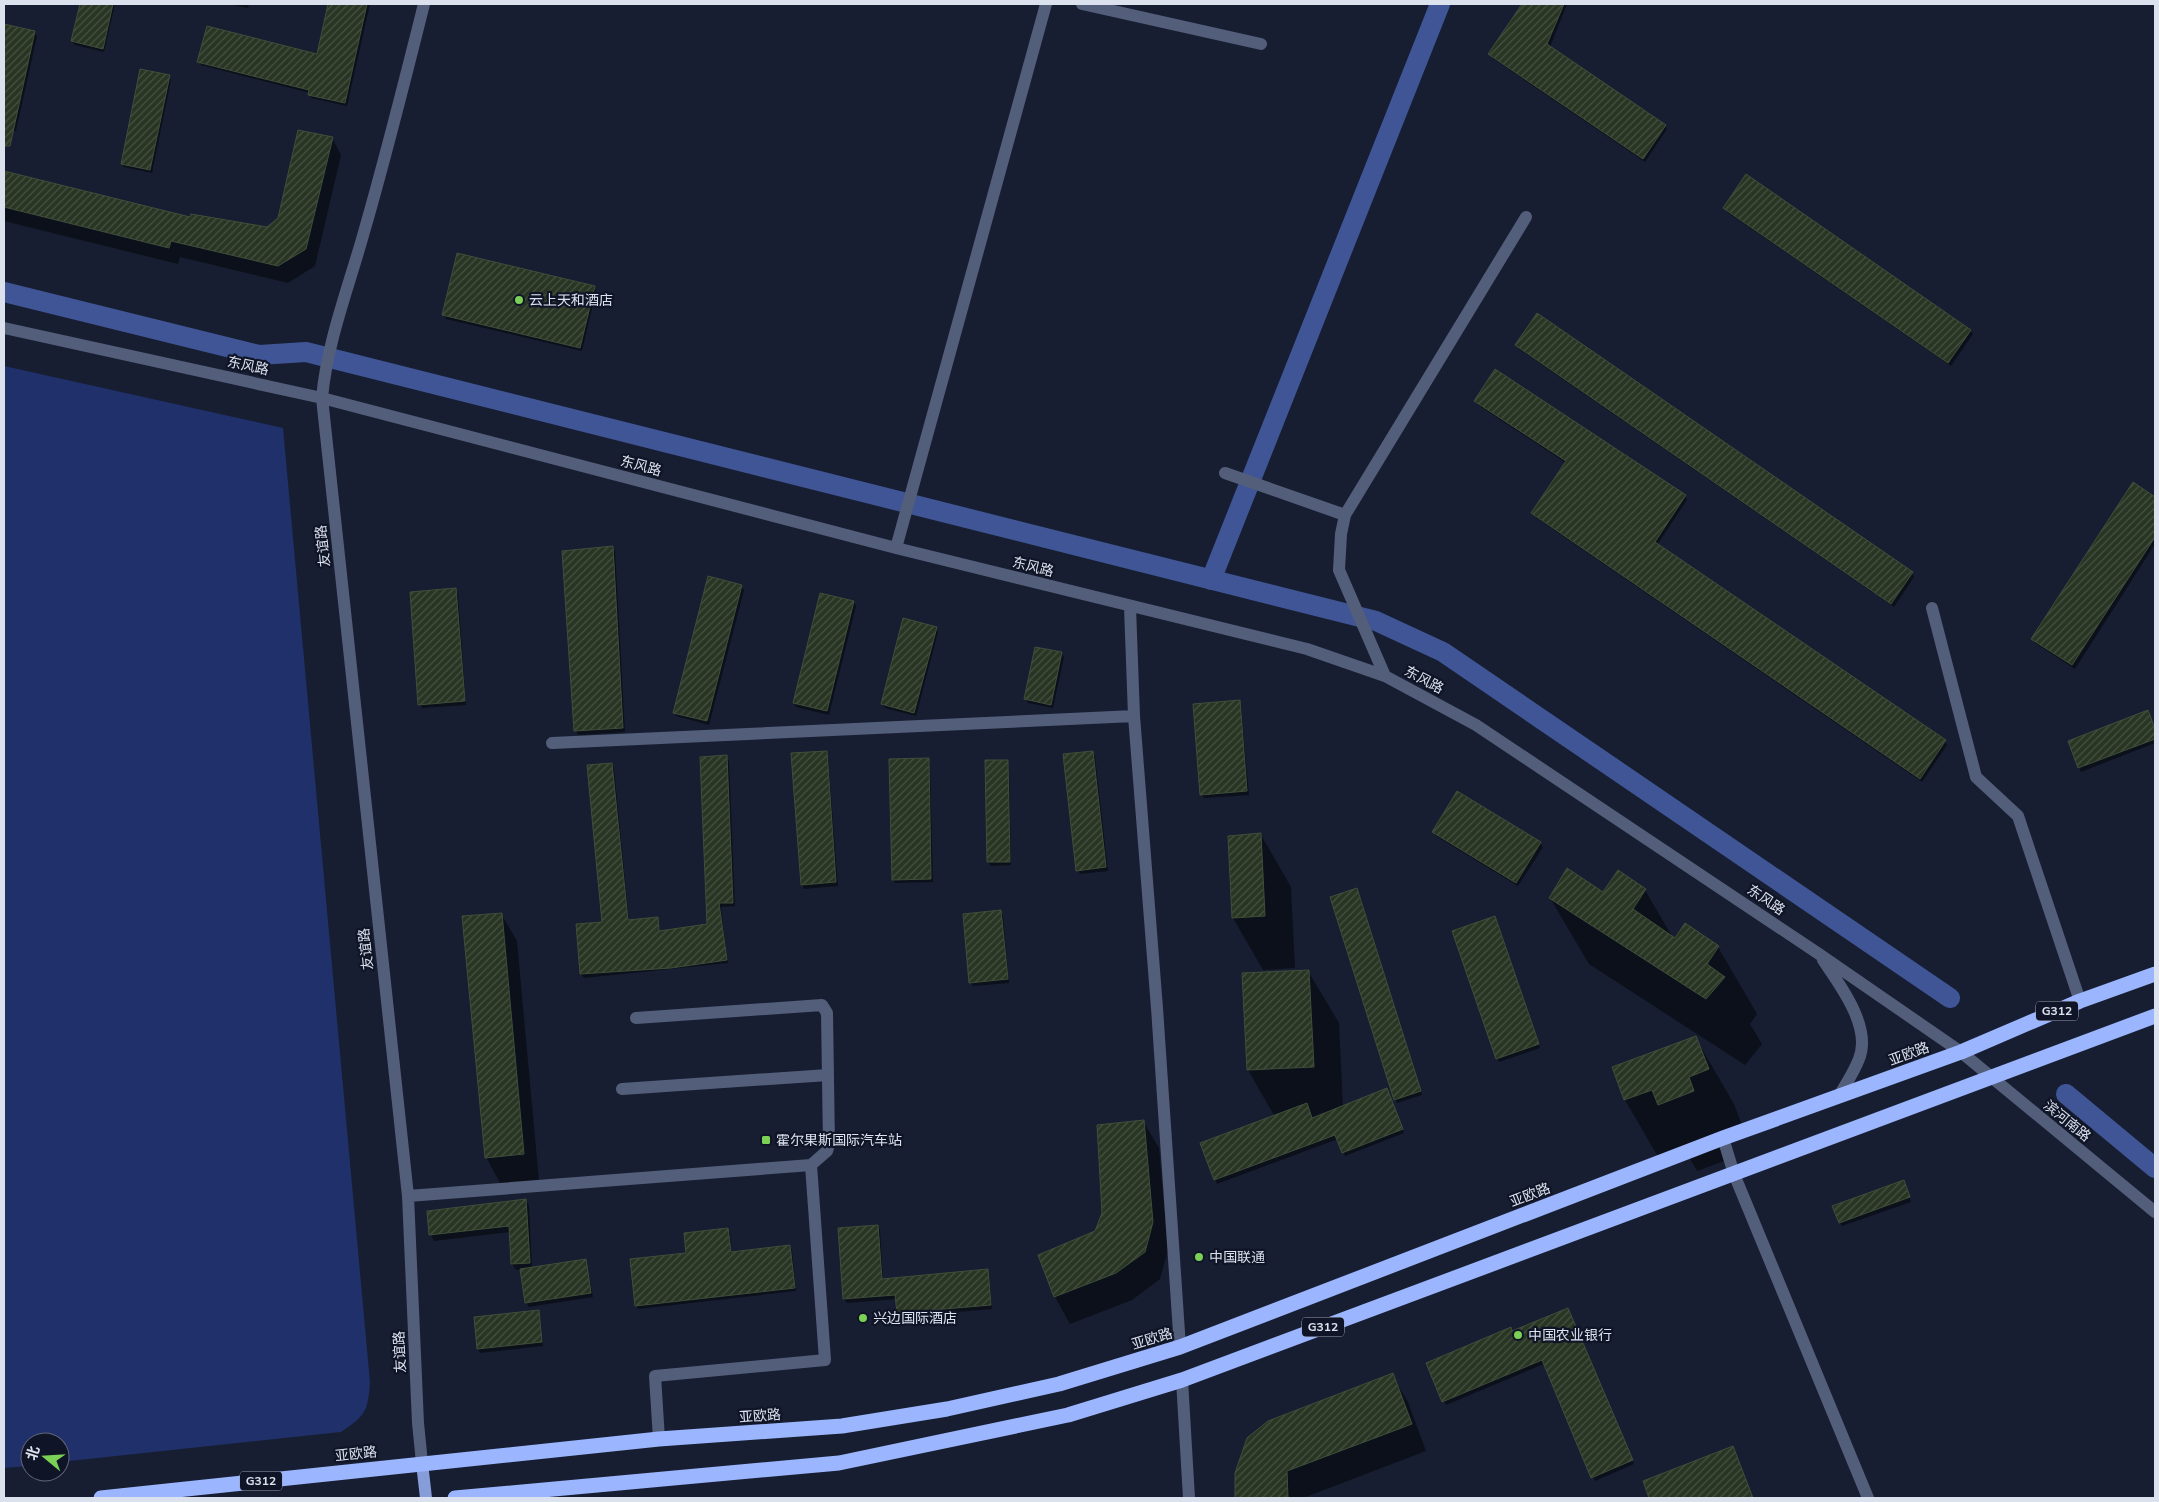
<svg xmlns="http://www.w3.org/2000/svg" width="2159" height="1502" font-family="'Nunito Sans','Noto Sans SC',sans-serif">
  <defs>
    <pattern id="building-hatch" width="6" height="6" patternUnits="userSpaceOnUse" patternTransform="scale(1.25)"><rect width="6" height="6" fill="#283523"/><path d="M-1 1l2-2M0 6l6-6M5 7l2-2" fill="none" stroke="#475243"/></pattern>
  </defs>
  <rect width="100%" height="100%" fill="#171e31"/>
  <!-- green -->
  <path fill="#1f306a" d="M4,366l279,62 87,954c-2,30 -5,34 -29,50l-281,30v-20h-30v24l-26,2z"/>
  <!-- shadow -->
  <path fill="#0007" d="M81,4h34l-11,48 -29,-7 -3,-4z
    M228,4h21l-1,4z
    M330,4h40l-23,102 -36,-8 -1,-5 -109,-28 -2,-4 119,-6z
    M1522,4h45l-17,43 115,79 2,3 -22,33 -153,-104 -2,-4z
    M6,26l28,6 3,4 -21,95 -12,-2v-92z
    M169,76l2,4 -19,93 -28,-6 -2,-3z
    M332,138l9,17 -26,111 -27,17 -108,-26 -2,7 -174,-43v-48l187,46 76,9 12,-9z
    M1724,208l246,122 3,4 -22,32 -224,-154z
    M594,287l2,4 -14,60 -136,-32 -2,-4z
    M1516,345l396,228 2,4 -20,30 -375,-258z
    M1476,401l209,95 2,4 -30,45 288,196 2,4 -25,37 -387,-265 -3,-4 34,-50 -88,-58z
    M2133,484l22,14v46l-80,125 -40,-26 -2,-4z
    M612,548l3,3 10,181 -47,3 -2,-4 -12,-179z
    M741,586l3,4 -35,135 -33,-9 -2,-4z
    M455,590l3,4 8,111 -44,3 -2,-4z
    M854,602l2,4 -27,109 -33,-8 -2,-4z
    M936,628l2,4 -22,84 -31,-8 -3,-4z
    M1061,653l3,4 -11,51 -25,-5 -2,-4z
    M1239,702l2,3 8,90 -45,3 -3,-4z
    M2150,716l5,14v13l-74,29 -12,-31z
    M826,752l2,4 10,130 -34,3 -2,-4z
    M1092,752l3,4 13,115 -28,3 -2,-4z
    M726,757l3,4 6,145 -14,1 7,56 -144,15 -3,-4 23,-51 8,-159 2,4 15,153 28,-3 3,14 48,-7z
    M928,759l2,4 3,119 -38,1 -2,-3z
    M1007,761l2,4 2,100 -20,1 -3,-4z
    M1433,832l107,11 3,4 -25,39 -82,-50z
    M1261,835l30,52 4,81 -32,2 -30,-52z
    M1619,872l26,18 28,48 45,9 39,67 -7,10 12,20 -17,21 -156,-101 -39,-66 53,-4z
    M1359,893l63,202 -25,8 -2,-4z
    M1000,911l3,4 6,68 -36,3 -2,-4z
    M501,914l16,27 22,240 -38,4 -15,-28z
    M1497,921l43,127 -41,14 -2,-4z
    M1308,971l31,52 4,84 46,-13 15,39 -59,23 -7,-17 -121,45 -15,-40 73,-27 -27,-47 -5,-96z
    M1695,1037l39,67 12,32 -19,8 5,14 -35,13 -8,-14 -25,10 -39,-67 -12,-32z
    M1143,1121l16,27 9,102 -8,29 -28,21 -62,24 -15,-27 41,-65z
    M1906,1186l5,16 -69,24 -2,-3z
    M526,1200l3,6 3,63 54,-8 7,36 -65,10 -7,-37h-5l-4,-6 -1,-32 -77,9 -3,-6z
    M877,1226l3,4 3,50 104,-10 2,4 3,35 -92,8 -3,-18 -50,4 -3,-4z
    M728,1229l2,4 2,20 58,-7 2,4 4,41 -158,18 -2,-4 52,-51z
    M1568,1309l66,155 -39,17 -51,-117 -98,41 -18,-42 84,-30z
    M538,1311l2,4 3,31 -63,7 -2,-4z
    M1392,1375l16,27 18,49 -123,47h-66l-1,-24z
    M1735,1452l18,46h-102l-7,-16z"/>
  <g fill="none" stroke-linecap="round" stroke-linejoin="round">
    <!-- canal -->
    <path stroke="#3f5595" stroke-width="20" d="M4,292l255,63 47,-3 1070,269 67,31 507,346
      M1211,580l229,-576
      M2066,1094l89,74"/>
  </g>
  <!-- building -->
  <path fill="url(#building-hatch)" stroke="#3f4e3a" d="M80,4h33l-10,45 -32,-8z
    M328,4h39l-22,99 -37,-8 1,-5 -112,-28 10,-36 110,28z
    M1522,4h42l-17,40 119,81 -23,34 -155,-105z
    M4,24l31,7 -25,115h-6z
    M140,69l30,6 -20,95 -29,-6z
    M298,130l35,7 -27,112 -28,17 -107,-25 -2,7 -165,-41v-36l186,46 1,-3 76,13 11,-9z
    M1746,174l225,156 -23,33 -225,-155z
    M457,253l138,33 -15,62 -138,-33z
    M1537,313l376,259 -22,32 -376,-259z
    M1495,369l191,126 -31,47 291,198 -26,39 -389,-266 35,-52 -92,-60z
    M2133,482l22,15v40l-83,128 -41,-26z
    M613,546l10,182 -49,3 -12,-180z
    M708,576l34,9 -35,136 -34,-8z
    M456,588l9,113 -47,4 -8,-113z
    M820,593l34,8 -27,110 -34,-8z
    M903,618l34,9 -23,86 -33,-9z
    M1035,647l27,5 -11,53 -27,-6z
    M1240,700l7,91 -47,4 -7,-91z
    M2148,710l7,19v10l-77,29 -10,-27z
    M827,751l9,131 -35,3 -10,-132z
    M1093,751l13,116 -30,4 -13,-117z
    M727,755l6,148h-14l8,57 -56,8 -91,6 -4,-50 26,-2 -15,-157 25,-2 16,157 30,-3 1,14 48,-7 -7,-167z
    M929,758l2,121 -39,1 -3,-121z
    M985,760h23l2,102h-23z
    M1457,791l84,51 -25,41 -84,-51z
    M1261,833l4,83 -33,2 -4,-82z
    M1567,868l36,24 15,-22 28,19 -13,20 42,29 10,-15 34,23 -12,18 18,13 -19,22 -157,-101z
    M1357,888l64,203 -27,9 -64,-203z
    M1001,910l7,69 -39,4 -6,-69z
    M502,913l22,241 -39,4 -23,-242z
    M1495,916l44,128 -43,15 -44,-128z
    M1309,970l5,97 -67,3 -5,-97z
    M1696,1036l13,33 -20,8 5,14 -36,14 -6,-15 -28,10 -12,-33z
    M1387,1088l16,41 -61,24 -7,-18 -121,45 -14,-37 107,-40 5,15z
    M1144,1120l9,102 -8,30 -29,21 -62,24 -16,-42 57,-24 7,-18 -5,-88z
    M1904,1180l6,17 -71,26 -7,-17z
    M526,1199l4,64 -19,1 -2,-38 -80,9 -2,-24z
    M878,1225l4,54 106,-10 3,36 -94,8 -2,-18 -52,4 -5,-71z
    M728,1228l3,24 59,-7 5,43 -160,18 -5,-47 56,-6 -2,-20z
    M586,1259l5,34 -66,10 -5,-34z
    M1568,1308l65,152 -42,18 -49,-118 -100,42 -16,-39 85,-36 1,4z
    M539,1310l3,32 -65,7 -3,-32z
    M1393,1373l19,51 -125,47 1,27h-53v-25l12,-35 21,-17z
    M1733,1446l20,52h-104l-6,-17z"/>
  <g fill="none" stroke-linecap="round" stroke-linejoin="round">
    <!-- minor -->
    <path stroke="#535e7b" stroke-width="12" d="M1082,4l179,40
      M4,328l318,70 574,150 411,101 78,27 91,49 343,229 142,98 194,160
      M1225,473l120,42
      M896,548l150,-544
      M1130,607l4,109 23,292 23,339
      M1932,608l44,169 42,39 62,185
      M1385,676l-46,-106 2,-36 4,-19 181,-298
      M552,743l582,-27
      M1823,960c17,25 49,67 36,99 -5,13 -13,25 -20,37
      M622,1089l206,-14
      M1723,1138l11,36 134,324
      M408,1196l403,-31 16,-14 2,-6 -2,-132 -5,-8 -186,13
      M1182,1380l7,118
      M659,1439l-4,-63 170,-16 -14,-195
      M422,1463l-4,-40 -10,-227 -86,-798c5,-56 27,-112 42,-166 22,-76 41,-152 60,-228"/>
    <!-- major -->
    <path stroke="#879dd9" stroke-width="12" d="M422,1463l4,35"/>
    <!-- highway -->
    <path stroke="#9bb6fe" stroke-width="15" d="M101,1498l558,-59 183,-13 105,-17 112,-25 121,-37 543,-209 238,-86 119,-51 75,-27
      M455,1498l384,-35 229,-48 114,-35 973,-364"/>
  </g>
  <!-- markers -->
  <g fill="#7bd156" stroke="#0f1527" stroke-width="2">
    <circle cx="519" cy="300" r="5"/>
    <rect x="761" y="1135" width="10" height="10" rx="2.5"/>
    <circle cx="1199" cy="1257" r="5"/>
    <circle cx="863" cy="1318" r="5"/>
    <circle cx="1518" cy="1335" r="5"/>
  </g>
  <g text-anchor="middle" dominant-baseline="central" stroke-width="4.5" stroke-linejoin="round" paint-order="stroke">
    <!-- shield labels -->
    <g fill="#0f1527" stroke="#9ea4b2" stroke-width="1">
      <rect x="2036" y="1001.5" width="42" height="19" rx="4"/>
      <rect x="1302" y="1317.5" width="42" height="19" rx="4"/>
      <rect x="240" y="1471.5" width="42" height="19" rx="4"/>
    </g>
    <g font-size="12" font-weight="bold" fill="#dce1ee">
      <text x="2057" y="1011">G312</text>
      <text x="1323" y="1327">G312</text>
      <text x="261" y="1481">G312</text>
    </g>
    <!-- poi labels -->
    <g font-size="14" fill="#dce1ee" stroke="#0f1527" text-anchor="start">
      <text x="529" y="300">云上天和酒店</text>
      <text x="776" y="1140">霍尔果斯国际汽车站</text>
      <text x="1209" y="1257">中国联通</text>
      <text x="873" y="1318">兴边国际酒店</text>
      <text x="1528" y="1335">中国农业银行</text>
    </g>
    <!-- street labels -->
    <g font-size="14" fill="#dce1ee" stroke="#0f1527">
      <text transform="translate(248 366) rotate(12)">东风路</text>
      <text transform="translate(641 466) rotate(15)">东风路</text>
      <text transform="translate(323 546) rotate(-96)">友谊路</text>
      <text transform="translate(1033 567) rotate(14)">东风路</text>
      <text transform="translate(1424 680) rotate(28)">东风路</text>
      <text transform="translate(1766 900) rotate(34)">东风路</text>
      <text transform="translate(366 949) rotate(-96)">友谊路</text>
      <text transform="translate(1909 1054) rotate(-20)">亚欧路</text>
      <text transform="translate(2067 1121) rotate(39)">滨河南路</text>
      <text transform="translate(1530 1195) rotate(-21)">亚欧路</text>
      <text transform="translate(1152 1339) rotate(-17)">亚欧路</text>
      <text transform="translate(400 1352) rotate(-93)">友谊路</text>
      <text transform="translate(760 1416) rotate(-4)">亚欧路</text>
      <text transform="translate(356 1454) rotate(-6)">亚欧路</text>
    </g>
  </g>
  <!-- border -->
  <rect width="2159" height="1502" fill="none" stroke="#dce1ee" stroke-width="10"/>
  <!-- north arrow -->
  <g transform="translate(45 1457) rotate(288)"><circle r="24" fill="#0f1527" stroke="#616777"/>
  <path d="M0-4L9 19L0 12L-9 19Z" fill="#7bd156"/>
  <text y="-8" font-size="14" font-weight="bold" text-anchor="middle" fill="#dce1ee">北</text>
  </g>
</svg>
